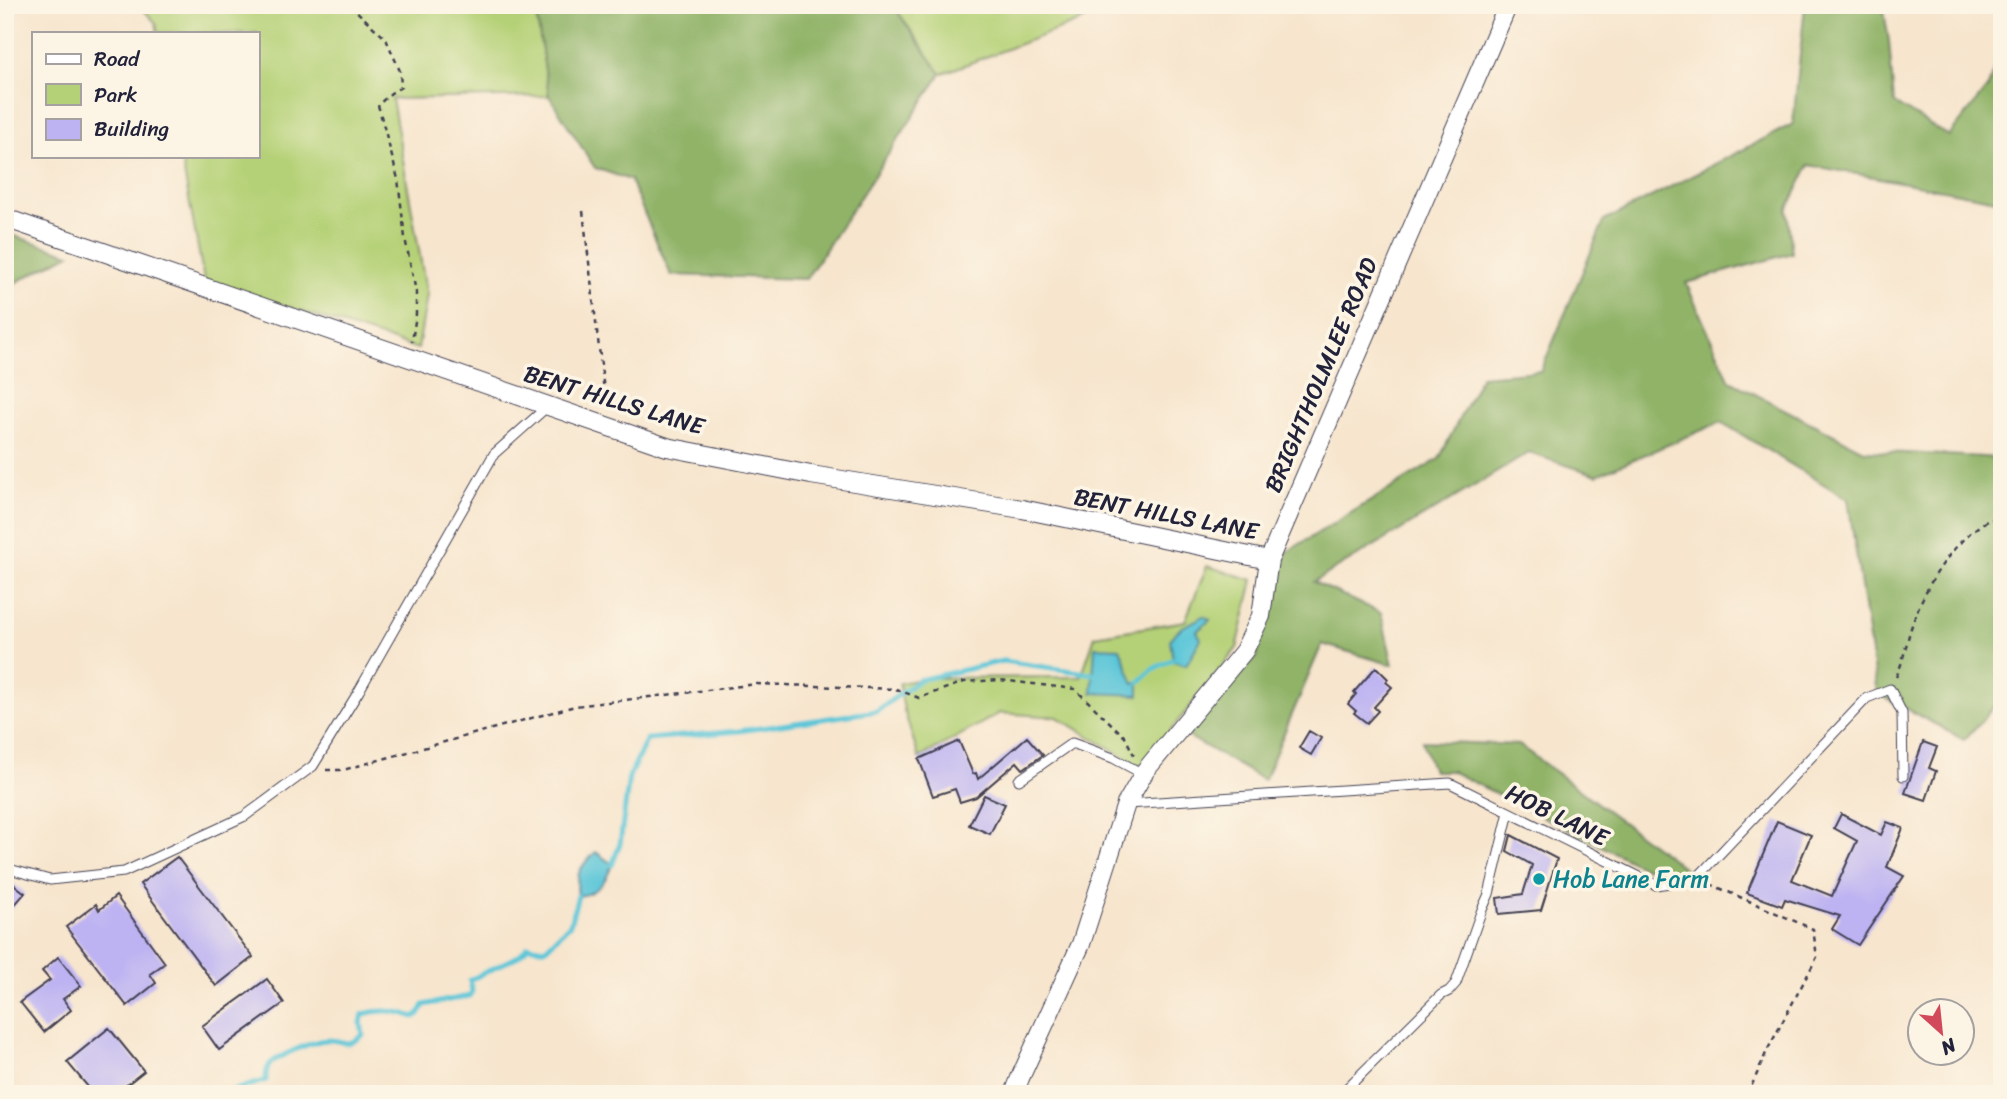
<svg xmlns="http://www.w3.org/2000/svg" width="2007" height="1099" font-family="Sriracha,sans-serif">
  <rect width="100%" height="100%" fill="#fcf5e5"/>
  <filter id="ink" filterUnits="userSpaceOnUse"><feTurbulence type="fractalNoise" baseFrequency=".0143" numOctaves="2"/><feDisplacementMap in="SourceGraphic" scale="14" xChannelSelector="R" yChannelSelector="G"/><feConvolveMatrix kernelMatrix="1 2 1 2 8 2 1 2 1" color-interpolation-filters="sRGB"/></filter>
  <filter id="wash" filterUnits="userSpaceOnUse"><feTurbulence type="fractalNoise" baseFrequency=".00686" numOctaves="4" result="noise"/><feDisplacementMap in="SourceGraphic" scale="28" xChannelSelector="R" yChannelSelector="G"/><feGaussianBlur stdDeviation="1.57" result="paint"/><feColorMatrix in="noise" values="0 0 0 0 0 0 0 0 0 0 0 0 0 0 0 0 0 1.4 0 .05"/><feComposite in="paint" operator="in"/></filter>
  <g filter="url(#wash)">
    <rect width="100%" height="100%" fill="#f7e5cd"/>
    <!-- green -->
    <path fill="#b5d177" stroke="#6c7a59" stroke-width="2" d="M139,5h396l14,91 -157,3 35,196 -9,54 -214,-69 -23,-124h76v-123h-99l-2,-10z
      M893,5h230l-182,69z
      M1207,566l46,14 -16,68 -96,119 -84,-50 -57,-4 -81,45 -15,-48 -5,-27 28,-5 154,-1 14,-41 90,-15z"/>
    <!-- forest -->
    <path fill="#90b368" stroke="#596a52" stroke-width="2" d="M535,5h358l48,69 -135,205 -135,-4 -41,-95 -35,-12 -46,-72z
      M1805,5h78l6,36 5,62 55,33 39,-49 14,-40v154l-193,-36 -22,45 5,43 -106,30 44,98 135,70 137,7v240l-38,42 -87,-47 -29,-194 -127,-77 -124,53 -68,-22 -215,129 67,31 12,52 -71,-21 -58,136 -78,-45 70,-78 31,-105 152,-93 42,-83 60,-5 63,-150 189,-97z
      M5,233l65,21 -65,34z
      M1422,741l97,4 168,125 -30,4 -206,-103h-18z"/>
    <!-- water -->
    <path fill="#5cc6d8" stroke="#3f748a" stroke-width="2" d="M1203,616l7,4 -13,11 4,8 -15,26 -13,-4 -3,-21c12,-17 17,-13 33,-24z
      M1095,647l25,1 14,36 5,-2v13l-47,-2z
      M596,852l16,12c-5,17 -16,30 -34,32 -3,-22 2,-30 18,-44z"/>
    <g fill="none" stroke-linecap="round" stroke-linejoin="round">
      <!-- stream -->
      <path stroke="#5cc6d8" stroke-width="5" d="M1139,682l14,-13 20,-10
        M612,865l8,-21 9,-67 18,-38 92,-8 138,-20 42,-31 84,-19 91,13
        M223,1094l43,-14c0,-6 0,-10 4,-16 8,-8 45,-24 57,-24 18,-1 17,10 36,-5l-2,-12 2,-9c18,-5 33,-4 51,3l5,-3 5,-9 46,-9 2,-5 -2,-11 50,-25 8,-9 17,3 25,-25 8,-28"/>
    </g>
    <g id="blocks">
      <!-- building -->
      <path fill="#bdb3f2" d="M1376,667l12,12 -2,3 6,5 -18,20 4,4 -11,12 -13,-10 2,-2 -8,-7 8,-10 -2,-2z
        M1309,731l12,7 -10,17 -12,-7z
        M1027,737l16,18 -20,14 -6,-7 -41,35 -16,5 -5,-13 -22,7 -14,-37 40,-18 14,33 3,-1 2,6z
        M1923,742l14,5 -8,21 7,3 -10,29 -21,-7z
        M984,795l21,9 -15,30 -21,-9z
        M1841,814l40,21 6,-13 16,6 -16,39 17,9 -46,69 -26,-16 8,-13 -55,-17 -3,7 -35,-13 30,-72 34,14 -19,45 40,16 25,-55 -23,-13z
        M1511,835l46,24 -16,51 -42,4 -2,-16 26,-4 9,-29 -25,-14z
        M177,857l76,100 -37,29 -76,-102z
        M11,882l14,11 -20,23v-28z
        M116,896l49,67 -15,11 6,9 -29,23 -61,-79 30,-23 3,6z
        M58,957l23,29 -18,13 8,11 -27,22 -24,-30 30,-22 -8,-9z
        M267,979l17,24 -65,47 -17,-24z
        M109,1028l35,43 -29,23h-21l-27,-32z"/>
    </g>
  </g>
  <g filter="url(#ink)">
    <use href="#blocks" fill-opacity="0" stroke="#423f51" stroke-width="2"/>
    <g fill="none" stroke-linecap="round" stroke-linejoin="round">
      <!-- service casing -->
      <g stroke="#423f51" stroke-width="11">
        <path id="service" d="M1019,780l53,-37 41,15 30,16
          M1127,804l323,-21 206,102 40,-6 171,-181 23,-9 12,24 1,63
          M5,868l45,12 74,-8 121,-56 68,-50 46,-75 135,-237 54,-48
          M1341,1094l100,-99 8,-4 7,-8 25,-71 8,-18 20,-82"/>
      </g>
      <!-- minor casing -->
      <g stroke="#423f51" stroke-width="20">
        <path id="minor" d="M5,218l662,229 144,28 211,34 247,51
          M1014,1094l6,-16 61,-134 45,-140 19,-33 99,-120 17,-35 8,-56 239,-555"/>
      </g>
      <!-- path -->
      <path stroke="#423f51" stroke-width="2.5" stroke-dasharray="5 5" stroke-linecap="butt" d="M350,5l36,34 14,32 1,16 -10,6 -13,12 20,74 7,59 11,54v22l-4,28
        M583,211l23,197
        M1896,677c8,-17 10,-34 16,-52 11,-35 38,-80 70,-101 5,-4 13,-6 20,-8
        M326,770h17l232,-64 182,-22 139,5 23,9 45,-16 36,-2 75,9 50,48 9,18
        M1710,884l103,45 4,28 -50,94 -19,43"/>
      <!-- service -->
      <use href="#service" stroke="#fff" stroke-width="9"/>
      <!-- minor -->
      <use href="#minor" stroke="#fff" stroke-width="18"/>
    </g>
  </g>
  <!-- markers -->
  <circle fill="#0f9aa8" stroke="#fcf5e5" stroke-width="2.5" cx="1539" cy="879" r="7"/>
  <g text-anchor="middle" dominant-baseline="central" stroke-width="7" stroke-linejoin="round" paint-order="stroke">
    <!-- street labels -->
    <g font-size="24" fill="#22223b" stroke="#fcf5e5">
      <text transform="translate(1321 375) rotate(-67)">BRIGHTHOLMLEE ROAD</text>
      <text transform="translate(614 400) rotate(17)">BENT HILLS LANE</text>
      <text transform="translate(1166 514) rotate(11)">BENT HILLS LANE</text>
      <text transform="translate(1557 815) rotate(26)">HOB LANE</text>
    </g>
    <!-- culture labels -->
    <g font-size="24" fill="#0d838f" stroke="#fcf5e5" text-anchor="start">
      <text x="1553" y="879">Hob Lane Farm</text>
    </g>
  </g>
  <!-- margin -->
  <rect width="2007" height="1099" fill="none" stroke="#fcf5e5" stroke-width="28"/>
  <!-- legend -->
  <rect x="32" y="32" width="228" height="126" fill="#fcf5e5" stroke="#a5a1a1" stroke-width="2"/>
  <rect x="46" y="54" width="35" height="10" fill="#ffffff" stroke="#a5a1a1" stroke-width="2"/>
  <text x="94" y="66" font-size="21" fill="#22223b">Road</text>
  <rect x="46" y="84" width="35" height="21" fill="#b5d177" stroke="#a5a1a1" stroke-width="2"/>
  <text x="94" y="102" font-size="21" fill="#22223b">Park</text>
  <rect x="46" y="119" width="35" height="21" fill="#bdb3f2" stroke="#a5a1a1" stroke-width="2"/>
  <text x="94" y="136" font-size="21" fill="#22223b">Building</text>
  <!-- north arrow -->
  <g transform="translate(1941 1032) rotate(153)"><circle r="33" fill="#fcf5e5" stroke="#a5a1a1" stroke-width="2"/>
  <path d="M0-5L12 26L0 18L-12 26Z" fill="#d1495b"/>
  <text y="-10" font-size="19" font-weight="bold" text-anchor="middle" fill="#22223b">N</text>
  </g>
</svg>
